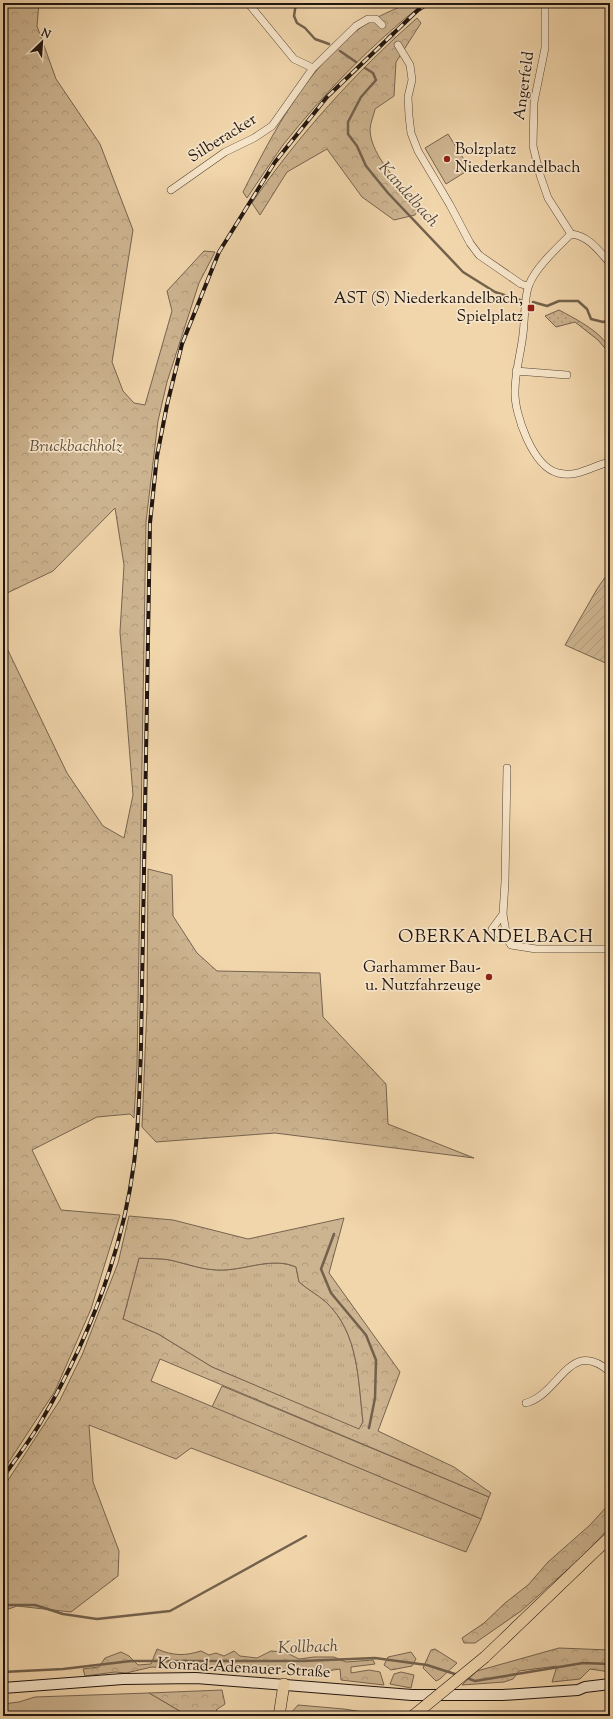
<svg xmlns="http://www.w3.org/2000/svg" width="613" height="1719" font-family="'Sorts Mill Goudy',serif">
  <defs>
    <pattern id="grass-tufts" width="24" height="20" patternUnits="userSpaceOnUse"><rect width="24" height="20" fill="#cdb490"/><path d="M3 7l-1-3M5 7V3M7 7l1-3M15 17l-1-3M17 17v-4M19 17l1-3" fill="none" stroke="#b09a7b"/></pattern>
    <pattern id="forest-crowns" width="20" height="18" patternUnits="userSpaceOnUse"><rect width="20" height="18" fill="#cdb490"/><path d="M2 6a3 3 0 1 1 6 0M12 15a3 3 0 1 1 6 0" fill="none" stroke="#b09a7b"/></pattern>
    <pattern id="park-dots" width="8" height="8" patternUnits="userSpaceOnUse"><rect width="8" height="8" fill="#cdb490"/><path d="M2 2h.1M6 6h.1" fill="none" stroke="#b09a7b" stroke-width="1.8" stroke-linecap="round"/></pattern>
    <pattern id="garden-furrows" width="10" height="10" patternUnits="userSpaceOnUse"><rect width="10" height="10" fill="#cdb490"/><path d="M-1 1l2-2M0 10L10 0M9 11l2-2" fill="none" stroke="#b09a7b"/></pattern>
  </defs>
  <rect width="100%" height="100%" fill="#f1d5ab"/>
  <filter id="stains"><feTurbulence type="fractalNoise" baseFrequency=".005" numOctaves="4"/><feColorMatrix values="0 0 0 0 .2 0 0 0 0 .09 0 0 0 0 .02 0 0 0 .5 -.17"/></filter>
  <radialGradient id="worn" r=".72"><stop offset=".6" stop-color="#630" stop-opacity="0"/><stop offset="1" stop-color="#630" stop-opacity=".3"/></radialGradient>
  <!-- grass -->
  <path fill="url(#grass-tufts)" stroke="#766450" d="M139,1258c10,1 21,0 31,2 18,4 35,11 54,10 24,-1 49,-13 72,-3l3,15c8,7 19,13 27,20 33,31 32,78 37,120l-4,8 -147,-63 -54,-33 -35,-15z
    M222,1386l267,111 -8,22 -269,-112z"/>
  <!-- forest -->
  <path fill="url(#forest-crowns)" stroke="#766450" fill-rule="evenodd" d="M3,3h36l-2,23 19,53 44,65 33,86 -21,132 11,29 11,12 11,2 27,-94 -5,-20 37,-40 11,1 -16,31 -32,99 -9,39 -12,101 -9,544 -3,52 -4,-4 -33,3 -65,33 29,60 59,5 -29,94 -36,82 -52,80v-831l64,133 36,53 21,12 9,-43 -13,-163 4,-67 -9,-57 -62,63 -50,24z
    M408,3h16c-52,41 -100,90 -141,142 -12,17 -24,35 -36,53l-4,-6c31,-62 65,-126 121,-167 13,-9 30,-15 44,-22z
    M417,18l4,5 -25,39 -2,34 -19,13c-1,6 -5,14 -5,21 1,27 32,57 51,75l-6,10 -21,5 -32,-23 -35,-48 -40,23 -27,43 -8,-12c47,-69 103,-130 165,-185z
    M148,869l24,6 1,41 24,37 20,18 103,2 3,44 63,67 2,40 86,34 -199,-25 -119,9 -14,-15 5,-121z
    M129,1216l44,4 75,19 96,-21 -15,55 71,99 -22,59 76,36 37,26 -2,4 -329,-138 -9,22 330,138 -15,33 -275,-104 -15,11 -87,-34 4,57 26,69 -1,25 -47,36 -54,-6 -14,5v-123l57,-88 22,-45 36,-92zM139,1258c10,1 21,0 31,2 18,4 35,11 54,10 24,-1 49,-13 72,-3l3,15c8,7 19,13 27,20 33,31 32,78 37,120l-4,7 -147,-62 -54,-33 -35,-15z
    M610,1503v24l-25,27 -64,57 -46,32h-11l-2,-5 22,-15 21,-20 23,-18 20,-23 42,-37z
    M559,1648l51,2v22l-20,-3 -10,10 -28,3 5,-16 -38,5 -6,8 -9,3 -42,3 15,-14z
    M157,1649c16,7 28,7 44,2l8,4 7,-2 8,3 10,-5 6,5 17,2 14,-7 14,1 14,7 15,-2h20l12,5 27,-2 2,4 -24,3v6l18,-3 11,2 4,13 -43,-5 -1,-11 -19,3 -16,-4 -30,2 -7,-4 -24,4 -31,-1 -18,-4 -28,3 -15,-1 -26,6 -11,-1 -30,4 -2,-7 16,-2 6,-9 16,-6 8,4 9,9 13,-1z
    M435,1649l22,14 -17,16 -4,2 -13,-13 8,-18z
    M411,1652l5,7 -4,7 -21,4 -7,-5 4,-8z
    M401,1672l13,3 -3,13 -21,-4 4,-10z
    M222,1690l3,14 -9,6 6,6h-34l-39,-23z
    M298,1705l46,4 45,7h-101z"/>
  <!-- park -->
  <path fill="url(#park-dots)" stroke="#766450" d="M559,310c15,8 51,26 51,44l-12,-14 -23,-18 -19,5 -11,-11z"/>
  <!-- garden -->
  <path fill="url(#garden-furrows)" stroke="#766450" d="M610,570v95l-45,-20 32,-56z"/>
  <!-- pitch -->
  <path fill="#cdb490" stroke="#766450" d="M448,134l22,35 -24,15 -21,-36z
    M149,1693l39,23h-185v-12l16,-2 16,-5z"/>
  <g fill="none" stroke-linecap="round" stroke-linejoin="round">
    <!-- stream -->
    <path stroke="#73614d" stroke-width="2.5" d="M296,3l-2,13 3,7 8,5 10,11 14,5
      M340,51l16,11
      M365,68l8,5 3,7 -15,17 -13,25v12l9,12 9,20 22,27 75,79 32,20 28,9
      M533,302l14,4 12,-5h19l9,8 4,10 12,3 7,-2
      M334,1234l-13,35 10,24 35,42 10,25 -1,38 -6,30
      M3,1605h32l28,9 34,5 73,-8 136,-75
      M3,1672l60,-3 68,-8h172l72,-3 52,7 31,10
      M464,1677l11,4 108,-18 27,1"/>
    <!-- street-tunnel -->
    <path stroke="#c7af8c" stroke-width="7" stroke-dasharray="7 3.5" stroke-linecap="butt" d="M382,25l16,20"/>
    <!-- street casing -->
    <g stroke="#544536" stroke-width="8">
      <path id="street" d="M248,3l46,56 19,9
        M545,3v45l-11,54 -1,44 7,29 8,23 23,36c18,2 27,16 39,29
        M398,45l12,20 2,15 -4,17 1,19 2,17 7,18 32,54 20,38 9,12 42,29 7,2
        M171,190l54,-38 29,-14 18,-12 41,-58 43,-42 12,-7h8l6,6
        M571,234c-13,13 -36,34 -42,51 -5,12 -4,35 -6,49 -2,19 -8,37 -8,57 -1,23 18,76 43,82 20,5 33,-7 52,-11
        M516,371l51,4
        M507,768l-2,114 -2,32 4,25 4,6 25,4h74
        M503,914l-11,15 15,10
        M526,1403c34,-9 44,-67 84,-31"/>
    </g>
    <!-- secondary casing -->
    <g stroke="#20150f" stroke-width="12">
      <path id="secondary" d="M3,1688l120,-9 73,-1 216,17h91l75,-5 7,-3 25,-3"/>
    </g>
    <!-- primary casing -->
    <g stroke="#20150f" stroke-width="12">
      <path id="primary" d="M485,1657l125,-120
        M279,1716l5,-32"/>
    </g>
    <!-- street -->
    <use href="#street" stroke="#f6e4c8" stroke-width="7"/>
    <!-- secondary -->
    <use href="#secondary" stroke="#f6e4c8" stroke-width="10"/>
    <!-- primary -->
    <use href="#primary" stroke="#f1d5ab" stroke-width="11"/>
    <!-- rail casing -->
    <g stroke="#20150f" stroke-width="4">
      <path id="rail" d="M3,1477c12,-17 25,-34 36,-52 47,-80 83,-170 95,-262 5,-39 6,-78 7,-118l9,-522 7,-67 10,-51 15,-61 37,-92 56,-90 52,-65 91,-87 11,-7"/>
    </g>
    <!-- rail -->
    <use href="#rail" stroke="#f6e4c8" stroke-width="2.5" stroke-dasharray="8" stroke-linecap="butt"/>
    <!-- primary-bridge casing -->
    <g stroke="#20150f" stroke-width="12" stroke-linecap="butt">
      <path id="primary-bridge" d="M413,1716l72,-59"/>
    </g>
    <!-- primary-bridge -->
    <use href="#primary-bridge" stroke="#f1d5ab" stroke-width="11"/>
  </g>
  <!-- markers -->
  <g fill="#8f2418" stroke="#f6e4c8" stroke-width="1.5">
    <circle cx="447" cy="159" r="4"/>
    <rect x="527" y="304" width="8" height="8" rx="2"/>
    <circle cx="489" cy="977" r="4"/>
  </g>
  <g text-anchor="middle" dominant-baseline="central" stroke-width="3.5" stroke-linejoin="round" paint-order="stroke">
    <!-- street labels -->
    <g font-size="16" fill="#20150f" stroke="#f6e4c8">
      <text transform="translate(525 86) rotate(-82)">Angerfeld</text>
      <text transform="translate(223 139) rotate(-32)">Silberacker</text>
      <text transform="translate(244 1669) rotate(3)">Konrad-Adenauer-Straße</text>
    </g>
    <!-- poi labels -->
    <g font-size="16" fill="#20150f" stroke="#f6e4c8" text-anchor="end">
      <text x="455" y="150" text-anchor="start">Bolzplatz<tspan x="455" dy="18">Niederkandelbach</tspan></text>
      <text x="523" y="299">AST (S) Niederkandelbach,<tspan x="523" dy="18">Spielplatz</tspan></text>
      <text x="481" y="968">Garhammer Bau-<tspan x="481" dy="18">u. Nutzfahrzeuge</tspan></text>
    </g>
    <!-- park labels -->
    <g font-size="16" font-style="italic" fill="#5d4d3c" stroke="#f6e4c8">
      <text x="76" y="447">Bruckbachholz</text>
    </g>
    <!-- water labels -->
    <g font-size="17" font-style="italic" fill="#574838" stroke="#f6e4c8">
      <text transform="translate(408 195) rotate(48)">Kandelbach</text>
      <text transform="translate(308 1648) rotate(-2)">Kollbach</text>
    </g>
    <!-- quarter labels -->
    <g font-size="18" letter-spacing="1" fill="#20150f" stroke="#f6e4c8">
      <text x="496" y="938">OBERKANDELBACH</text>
    </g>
  </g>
  <!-- margin -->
  <rect width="613" height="1719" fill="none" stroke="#f1d5ab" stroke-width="16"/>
  <rect x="4" y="4" width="605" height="1711" fill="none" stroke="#20150f" stroke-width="2"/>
  <rect x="8" y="8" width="597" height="1703" fill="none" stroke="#20150f"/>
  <!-- north arrow -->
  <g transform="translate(42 42) rotate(25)" stroke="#f6e4c8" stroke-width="3" paint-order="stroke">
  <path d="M0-3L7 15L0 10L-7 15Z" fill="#20150f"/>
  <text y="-6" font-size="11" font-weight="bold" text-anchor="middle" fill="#20150f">N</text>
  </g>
  <rect width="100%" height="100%" filter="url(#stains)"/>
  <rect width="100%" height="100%" fill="url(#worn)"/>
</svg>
